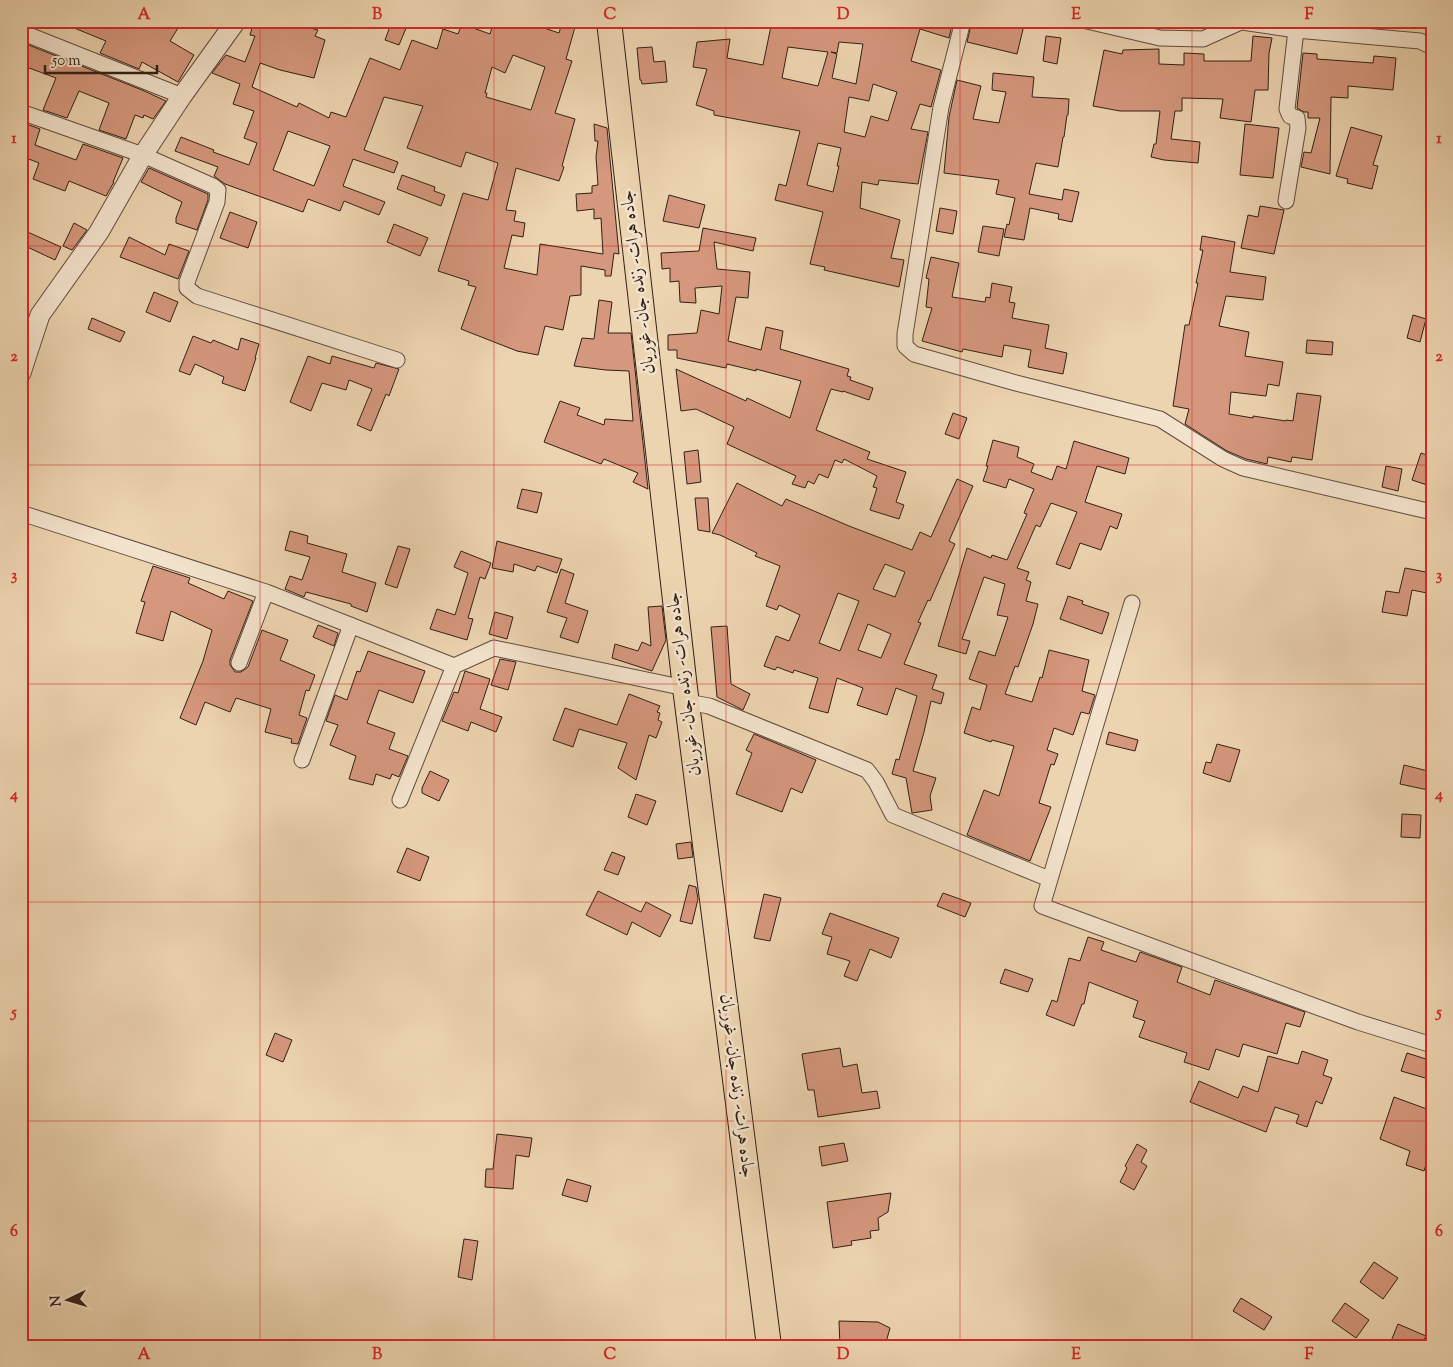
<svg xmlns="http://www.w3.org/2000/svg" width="1453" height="1367" font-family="'Sorts Mill Goudy',Amiri,serif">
  <rect width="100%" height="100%" fill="#edd4b0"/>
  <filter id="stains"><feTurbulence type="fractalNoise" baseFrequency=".004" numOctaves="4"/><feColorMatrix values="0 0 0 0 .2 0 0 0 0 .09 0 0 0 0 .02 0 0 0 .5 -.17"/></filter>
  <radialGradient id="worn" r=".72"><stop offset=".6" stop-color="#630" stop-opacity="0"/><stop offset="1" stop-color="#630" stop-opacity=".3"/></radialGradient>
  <!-- building -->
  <path fill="#d5977d" stroke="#322016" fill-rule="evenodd" d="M57,21h111l10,7 -8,13 24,14 -16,27 -36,-20 -3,7 -39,-16 6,-12z
    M254,21h36v2l28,7 -3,6 10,4 -11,38 -34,-8 -20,-7 -8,24 45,20 2,-4 30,15 2,-6 15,5 24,-59 30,12 12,-30 25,9 6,-20 15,5 4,-10 28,10 4,-13h22l18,6 1,-2 24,8 3,-10 13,4 -9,32 6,2 -17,52 20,6 -13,47 2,1 -5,14 -43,-13 -10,42 10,1 -2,10 11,2 -2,14 -11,-2 -8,33 33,7 3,-31 63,10 -2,-36 -7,1v-10l-17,2 -1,-17 16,-1v-7l6,-1 -2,-28 2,-16h-3l-1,-17 13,4 12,126 -5,-1 -3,23h-6v-6l-24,-4v29l-11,1 -7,34 -18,-4 -7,29 -21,-4 -56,-22 15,-42 -8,-2 1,-4 -31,-10 25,-78 25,7 10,-37 -32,-11 -5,15 -54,-19 16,-42 -39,-9 -20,53 34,12 -4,11 -41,-14 -10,27 42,16 -6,13 -35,-14 -4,10 -32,-12 -5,13 -78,-28 -11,-8 4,-9 -43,-16 6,-14 33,13 -1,2 36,13 8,-22 -13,-5 10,-27 -21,-7 7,-20 -28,-11 14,-18 19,7 10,-26 -5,-1zM513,55l32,12 -14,43 -45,-13 1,-4h-2l7,-26 13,6zM288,131l42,15 -16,40 -41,-16z
    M392,21h17l-10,24 -14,-5z
    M772,21h181l-4,17 -29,-9 -9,32 30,9 -10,37 -11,-3 -9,25 17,3 -10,52 -39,-4 -1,5 -16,-3 -2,26 40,12 -9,38 13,2 -5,27 -75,-17 1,-3 -15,-3 13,-52 -48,-12 4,-16 7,2 14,-55 -86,-16v-4l-18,-6 11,-36 -14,-2 4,-25 33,-3 -3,19 36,7zM839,42l24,2 -7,40 -24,-6 5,-24 -6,-2 6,1zM788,47l40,5 -10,34 -36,-8zM873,84l24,8 -9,29 -17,-5 -6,21 -21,-5 5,-35 20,4zM818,143l23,5 -4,18h2l-6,26 -26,-7z
    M972,21h53l-8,33 -50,-12z
    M1046,36l15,2 -4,26 -14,-3z
    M1253,36l19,2 -3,15 -1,37h-13l-4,32 -31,-4 3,-19 -41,-1v13h-7l-4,28 29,3 -2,21 -34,-3 -13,-3 3,-13h2l4,-33h-40l-27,-5 11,-56 18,4 1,-4 36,-1v15l25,1v-12l20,1v7h47z
    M21,42l121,48 24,11 -13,18 -9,-4 -1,3 -8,-3 -9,24 -27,-9 10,-27 -30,-12 -12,27 -24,-8 13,-32 -35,-13z
    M652,47l2,15 11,-1 2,21 -25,2 -1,-4h-1l-3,-32z
    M1303,53l14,1v5l56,4 1,-7 22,2 -3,32 -45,-4v12l-17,-1 -1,77 -29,-7 3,-15 7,1 9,-35h-12v-6h-4l-7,-4z
    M993,73l41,4 -2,20 37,2 -1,16h-1l-3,22h-1l-5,30 -22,-4 -7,31 33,6 2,-11 15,3 -7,30 -14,-3 1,-5 -29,-6 -6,32 -20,-3 3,-13 2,1 6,-27 -19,-4 3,-14 -55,-7 5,-56 8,-37 24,6 -8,33 26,4 7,-31 -14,-2z
    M21,122l19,7 -5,16 41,15 7,-16 40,14 -10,24h1l-8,14 -37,-15 -4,10 -32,-12 6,-16 -18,-7z
    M1245,124l34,4 -6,50 -33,-3z
    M1351,127l31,9 -9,29 5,1 -6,23 -25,-6 1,-4 -12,-3z
    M149,168l59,26v6l-11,30 -21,-7v-5l6,-16 -41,-20z
    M402,175l33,12 -1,4 11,4 -4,11 -44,-17z
    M669,195l36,10 -6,23 -36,-7z
    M1260,206l24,4 -10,44 -33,-6 7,-33 10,2z
    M940,208l17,3 -4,23 -17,-3z
    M230,212l27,10 -9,26 -28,-10z
    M74,223l13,7 -15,20 -9,-4z
    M394,224l34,14 -8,18 -33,-14z
    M983,226l21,3 -5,27 -21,-4z
    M703,228l53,10 -3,13 -39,-9 3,27 33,3 -2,26 -12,-1 -8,44 33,9 5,-23 17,4 -3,18 69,20 -2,7 4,1 -1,3 23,8 -4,12 -26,-9v1l-12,-3 -15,41 54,22 -3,7 39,13 -10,30 8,3 -5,14 -29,-9 7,-22 -4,-1 4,-11 -33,-17 -2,4 -7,-3 -7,18 -9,-4 -5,10 -6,-3 -3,7 -13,-4 4,-8 -69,-32 7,-17 -38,-18 -15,2 -5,-42 70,32 1,-3 43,20 11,-37 -45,-12v2l-29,-7 -1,4 -49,-10v-8h-9v-15l29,-2 4,-23 18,4 3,-28 -27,2 1,15 -16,-1 -1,-21 -9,1v-14l-8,1 -1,-16 38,-2z
    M21,229l40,18 -6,13 -34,-16z
    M1202,236l33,6 -5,30 36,5 -3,23 -37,-4 -7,30 30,6 -4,24 38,6 -4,24 -11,-2 -2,12 -35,-4 -2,22 24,4v-2l33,5v-1l7,1 4,-28 24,3 -9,64 -20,-3 -1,5 -23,-5 -1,7 -21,-5 -19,-8 -42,-27 4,-15 -16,-3 12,-81h4l9,-42h-2l7,-33h-3z
    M129,237l36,18 4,-11 20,7 -11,28 -58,-22z
    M931,257l28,6 -7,34 33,5 1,-5 4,1 2,-15 20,4 -3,15 6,1 -3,15 37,7 -4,23 22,5 -4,21 -35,-7 3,-17 -27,-5 -2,12 -39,-8 -1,3 -40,-11 10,-33 -6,-1 3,-28 -3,-1z
    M154,292l24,10 -8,20 -24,-10z
    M599,300l13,2 -4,31h23l17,156 -15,-7 5,-9 -34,-14 -3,5 -57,-22 16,-41 20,7 -3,7 27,10 1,-6 28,2 -4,-50 -23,-1 -32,-4 8,-28 12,1z
    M1413,315l13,4 -6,23 -13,-4z
    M92,318l33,14 -5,10 -32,-13z
    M193,336l18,7 2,-3 25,10 3,-12 18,6 -4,14h1l-11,33 -23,-8 2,-6 -29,-13 -5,11 -11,-4z
    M1307,340l26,2 -1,13 -26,-2z
    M308,356l22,8 2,-8 42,12 2,-5 23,6 -10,27 -3,-2 -15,37 -14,-6 15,-36 -23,-9 -3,10 -24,-7 -11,28 -21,-9z
    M953,413l14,5 -8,21 -14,-5z
    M993,440l26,7 -2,10 17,7 -3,8 21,8 5,-14 9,3 8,-28 55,17 -4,16 -28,-8 -12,36 37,12 -5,15 -7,-3 -9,24 -21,-7 -10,26 -14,-5 21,-52 -26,-9 -11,24 -4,-2 -19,43 12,4 -3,8 5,2 -5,19 12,3 -5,20 -15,43 -3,-1 -10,28 27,8 8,-25 2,1 7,-28 40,10 -7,31 13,4 -6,19 -8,-2 -8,23 -19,-7 -7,22 11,4 -4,11 -3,-1 -12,39 12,4 -21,54 -63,-26 17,-45 15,6 15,-50 -22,-6 -1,2 -27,-9 8,-26 8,3 7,-25 -18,-6 10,-28 16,5 13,-39 -11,-2 8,-31 -21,-7 -22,62 8,2 -4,13 -28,-8 29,-98 24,10 1,-3 15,5 20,-46 -3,-1 10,-24 -25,-10 -3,9 -23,-7 5,-15h-2z
    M698,450l3,32 -14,2 -3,-32z
    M1421,453l11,4v14l-5,14 -15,-5z
    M1386,466l16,3 -4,22 -16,-4z
    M957,479l16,7 -24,55 6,3 -25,57 -2,-1 -10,22 3,1 -17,41 33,11 -5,14 12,4 -3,11 -10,-3 -7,31 -11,39 23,7 -6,18 2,14 -20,3 -6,-35 -14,-4 4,-15 3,1 18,-64 -21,-8 -9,27 -30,-10 6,-17 -26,-10 -9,35 -19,-5 9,-30 -24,-8 -1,3 -16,-6 -2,3 -11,-4 12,-30 13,5 11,-26 -21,-10 -2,5 -11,-4 14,-40 -25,-10 2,-3 -37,-18 -8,-2 25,-50 45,23 4,-7 63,27 63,24 8,-18 11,5zM885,564l20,8 -10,25 -22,-8zM838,593l21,8 -19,50 -21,-8zM868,624l23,10 -10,24 -23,-8z
    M522,489l20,4 -5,20 -20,-5z
    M695,498h13l2,34 -12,-2z
    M290,531l18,5 -1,7 40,11 -5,18 34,11 -9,29 -16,-6v-2l-45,-12 -2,5 -19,-8 5,-13 12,4 8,-23 -25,-7z
    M497,541l65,18 -5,14 -20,-7 -2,5 -21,-7 -1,8 -21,-4z
    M398,546l12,3 -13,39 -12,-4z
    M461,551l30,12 -6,16 -5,-2 -12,41 5,1 -6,21 -37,-11 7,-20 18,6 13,-42 -14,-6z
    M153,566l37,12 -2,5 36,16 4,-8 25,10 -23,59v5l5,7h6l7,-5 14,-37 26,10 -8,20 35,15 -6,16 -3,-1 -7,25 8,3 -9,26 -7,-1 1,-4 -27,-7 6,-23 -35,-11 -6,14 -25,-10 -9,23 -16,-7 23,-57 9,-31 -41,-19 -8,30 -27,-8 9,-31 -4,-1z
    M1405,568l26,5 -4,20 -15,-3 -5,26 -25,-4 4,-21 13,2z
    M561,569l13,5 -9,29 23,8 -10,32 -18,-6 7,-19 -20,-6z
    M1068,596l15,5 -1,3 27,9 -7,21 -42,-15z
    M662,606l4,34 -14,31 -40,-13 3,-14 23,7 4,-9 9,4 -3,-39z
    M495,612l18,5 -6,22 -18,-5z
    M318,625l20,8 -4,13 -21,-9z
    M727,626l4,58 19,10 -7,16 -26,-13 -6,-70z
    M368,651l57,20 -12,32 -34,-13 -12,33 28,10 -6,16 19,7 -9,21 -7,-3 -2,5 -14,-5 -3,11 -24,-6 7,-23 -26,-11 8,-20 -12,-4 9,-26 12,5 10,-29 3,1z
    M500,659l16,3 -8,28 -17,-5z
    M465,671l25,8 -10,30 22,8 -6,15 -25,-10 -3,9 -26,-10 12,-29 4,1z
    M629,694l31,12 -3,6 3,1 -2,7 4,2 -6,16 -7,-3 -13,45 -18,-12 9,-25 -48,-14 -6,18 -20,-7 12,-32 52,17z
    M1109,732l29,8 -3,11 -29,-7z
    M754,734l62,26 -14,33 -11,-5 -9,24 -46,-18 16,-41 -6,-3z
    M1217,744l23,6 -10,32 -27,-9 3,-11 5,1z
    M1404,765l28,7 -4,18 -28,-6z
    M430,771l19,9 -10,21 -17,-8v-5z
    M636,794l20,7 -9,24 -19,-8z
    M1402,814l19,1 -1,23 -19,-1z
    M691,842l2,15 -15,2 -2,-15z
    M407,848l22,9 -9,24 -23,-9z
    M612,852l13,5 -7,18 -14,-5z
    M689,885l7,2 2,12 -6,25 -12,-3z
    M598,891l43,21 5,-10 25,13 -11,22 -28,-15 -5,13 -41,-20z
    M943,893l28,10 -6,14 -28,-11z
    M764,894l17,4 -11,43 -16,-3z
    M830,913l69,25 -8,20 -21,-9 -13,32 -13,-5 6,-15 -23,-7 5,-17 -10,-3z
    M1088,937l16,5 -3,8 35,12 4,-10 42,15 -5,15 33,13 5,-15 90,32 -5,15 -14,-4 -9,31 -34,-10 -4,13 -23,-8 -7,21 -25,-8 3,-9 -48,-16 6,-16 -12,-4 5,-16 -49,-19 -5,22h-2l-8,22 -28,-11 6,-15 5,2 12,-44 11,3z
    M1005,969l28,10 -5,13 -28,-9z
    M275,1033l17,7 -9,22 -17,-7z
    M840,1048l3,19 14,-3 5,29 15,-2 3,17 -62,9 -4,-27h-6l-6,-36z
    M1302,1051l26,9 -5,15 9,3 -10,26 -6,-3 -9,26 -11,-4 3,-8 -24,-8 -9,25 -76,-30 9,-21 39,17 5,-12 15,6 10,-36 30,8z
    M1407,1053l25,8v19l-31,-9z
    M1394,1097l38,14v45l-3,-1 -5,16 -18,-6 4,-14 -30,-12z
    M497,1134l35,4 -3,19 -13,-2 -3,34 -28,-2 1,-18h7z
    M844,1143l4,18 -26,5 -3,-19z
    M1137,1144l10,6 -6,12 6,4 -13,24 -14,-8 7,-14 -2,-2z
    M567,1179l24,7 -4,16 -25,-7z
    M891,1193l-3,19 -10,6 1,12 -9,1 1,7 -20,3 1,4 -19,3 -6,-46z
    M464,1239l14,2 -6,39 -14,-3z
    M1374,1262l24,16 -15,21 -23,-17z
    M1241,1298l31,19 -8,13 -31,-19z
    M1345,1303l24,17 -13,18 -24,-17z
    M839,1321l39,1 12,6 -5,18h-45z
    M1398,1324l28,12 -5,10h-32z"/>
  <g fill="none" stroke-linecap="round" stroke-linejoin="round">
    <!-- minor casing -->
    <g stroke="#614d3c" stroke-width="17">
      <path id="minor" d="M963,21l-22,86 -36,227v12l9,8 102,29 144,36 63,40 20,9 189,44
        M1087,21l73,17 43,1 40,-18
        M1242,22l54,8 124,11 12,6
        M21,32l161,64
        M21,112l122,43 70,31 5,4 -1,12 -30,80v6l10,8 200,64
        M1286,201l12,-73 -1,-10 -7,-2 -3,-7 9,-79
        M21,513l245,79 188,74 40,-18 191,40
        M1132,603l-90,303 316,116 74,23
        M239,663l27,-71
        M687,702l22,4 158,64 9,12 17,33 156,64
        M302,760l49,-135
        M400,800l54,-134"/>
    </g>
    <!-- tertiary casing -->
    <g stroke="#614d3c" stroke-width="21">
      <path id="tertiary" d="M21,373l19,-58 59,-83 44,-77 39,-59 54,-75"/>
    </g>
    <!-- primary casing -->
    <g stroke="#322016" stroke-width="26">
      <path id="primary" d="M609,21l76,667 84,658"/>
    </g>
    <!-- minor -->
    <use href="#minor" stroke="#f3e3cc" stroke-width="15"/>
    <!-- tertiary -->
    <use href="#tertiary" stroke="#f3e3cc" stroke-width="19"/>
    <!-- primary -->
    <use href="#primary" stroke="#edd4b0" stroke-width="24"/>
  </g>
  <!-- grid -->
  <path fill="none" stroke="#d62828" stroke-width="1" stroke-opacity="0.55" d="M260,21v1325M494,21v1325M726,21v1325M960,21v1325M1192,21v1325M21,246h1411M21,465h1411M21,684h1411M21,902h1411M21,1121h1411"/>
  <g text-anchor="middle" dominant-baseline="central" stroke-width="5" stroke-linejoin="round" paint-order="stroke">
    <!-- street labels -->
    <g font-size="18" fill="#322016" stroke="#f3e3cc">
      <text transform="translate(639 282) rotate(-97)">جاده هرات- زنده جان- غوریان</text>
      <text transform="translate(685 684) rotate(-97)">جاده هرات- زنده جان- غوریان</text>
      <text transform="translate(736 1086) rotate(83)">جاده هرات- زنده جان- غوریان</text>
    </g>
  </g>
  <!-- margin -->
  <rect width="1453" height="1367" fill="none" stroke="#edd4b0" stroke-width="55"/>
  <!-- north arrow -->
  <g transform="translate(68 1300) rotate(265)" stroke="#f3e3cc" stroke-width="4" paint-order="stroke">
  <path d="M0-4L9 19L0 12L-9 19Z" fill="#322016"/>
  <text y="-8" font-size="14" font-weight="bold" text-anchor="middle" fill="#322016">N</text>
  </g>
  <!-- scale -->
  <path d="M45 65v8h112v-8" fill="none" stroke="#322016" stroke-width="2.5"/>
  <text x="52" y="65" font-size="15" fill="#322016" stroke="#f3e3cc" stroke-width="4" paint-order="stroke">50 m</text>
  <rect x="28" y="28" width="1398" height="1312" fill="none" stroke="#d62828" stroke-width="2"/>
  <g font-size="16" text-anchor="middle" font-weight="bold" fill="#d62828">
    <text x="144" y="19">A</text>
    <text x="377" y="19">B</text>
    <text x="610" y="19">C</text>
    <text x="843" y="19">D</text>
    <text x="1076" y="19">E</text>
    <text x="1309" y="19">F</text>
    <text x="14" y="143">1</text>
    <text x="1439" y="143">1</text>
    <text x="14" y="361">2</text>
    <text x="1439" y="361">2</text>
    <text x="14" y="580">3</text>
    <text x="1439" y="580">3</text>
    <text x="14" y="799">4</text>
    <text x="1439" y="799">4</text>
    <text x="14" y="1017">5</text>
    <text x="1439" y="1017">5</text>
    <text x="14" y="1236">6</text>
    <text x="1439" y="1236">6</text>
    <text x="144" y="1359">A</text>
    <text x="377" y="1359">B</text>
    <text x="610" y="1359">C</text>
    <text x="843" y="1359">D</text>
    <text x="1076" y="1359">E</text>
    <text x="1309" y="1359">F</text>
  </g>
  <rect width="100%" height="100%" filter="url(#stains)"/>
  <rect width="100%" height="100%" fill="url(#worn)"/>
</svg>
